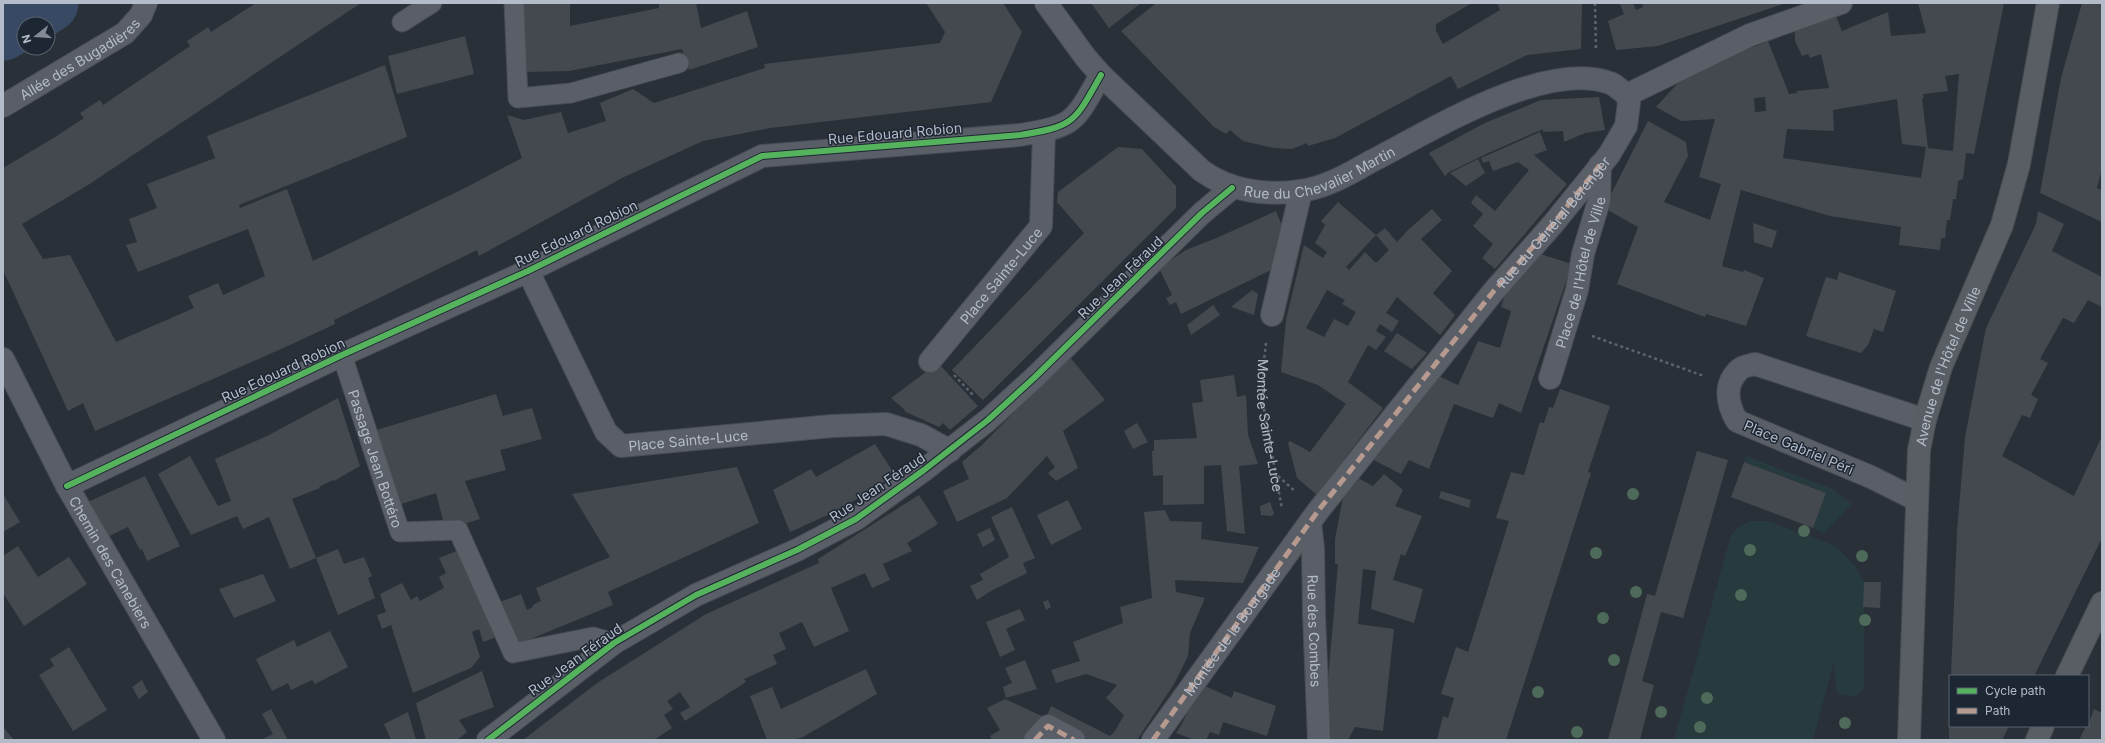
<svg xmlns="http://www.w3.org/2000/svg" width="2105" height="743" font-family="Inter,sans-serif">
  <rect width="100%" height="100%" fill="#2a3038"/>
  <!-- green -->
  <path fill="#273a3e" d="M1746,456l87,33 19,15 -28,29 -11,-5 13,-35 -82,-31z
    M1751,521h17l68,25 20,21 8,15v103l-3,7 -5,4 -17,-1 -3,-5 -2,-29 -21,79h-139l57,-205 6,-7z"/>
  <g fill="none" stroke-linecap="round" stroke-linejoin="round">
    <!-- river -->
    <path stroke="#384963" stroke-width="59" d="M3,31l46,-28"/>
  </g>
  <!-- building -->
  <path fill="#444950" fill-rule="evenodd" d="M256,3h105l-273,182 -66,39 21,35 27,-4 46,87 78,-34 -6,-12 30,-13 5,12 42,-19 -17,-47 -110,43 -12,-27 11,-3 -8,-23 28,-11 -10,-24 68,-26 -8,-22 178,-71 22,72 -168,68 1,3 47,-19 26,72 152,-73 57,-30 -15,-43 17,5 37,-8 7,21 38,-12 -6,-18 33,-14 21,14 111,-35 -1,-4 176,-21 5,-11 -19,-29h77l19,29 -31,70 -221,26 -67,13 -79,36 -145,79 -2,-6 -143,70 1,4 -45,21 -195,86 -12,-28 -15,8 -65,-141v-102l52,-31 29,-19 -4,-5 20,-13 3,5 87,-59 -3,-5 21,-14 3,5z
    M523,3h47v23l89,-18v-5h37l5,25 46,-17 11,36 -69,23 -7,-21 -113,22 -44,1z
    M1091,3h50l-32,25z
    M1154,3h318l-36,21v7l7,13 57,-34 -3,-7h85l-1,46 -54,6 -69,34 -7,-13 -116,62 -27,8 -1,-3 -15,6 -19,-1 -30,-7 -13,-11 -4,4 -12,-7 -93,-96 34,-27z
    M1623,3h10l3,7 7,-3 -1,-4h144l-128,43 -42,4 -8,-29 16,-7 -4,-10z
    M1918,3h86l-30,151 -8,-1 -3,26 -5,2 -2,18h-3l-3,21h-3l-2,18h-4l-1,12 -41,-5 2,-18 -71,-11 -89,-26 -19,76 21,6 1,-2 20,8 -18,48 -40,-12 -1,3 -88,-33 21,-57 -34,-19 44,-87 38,21 2,14 -24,46 46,18 11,-36 -22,-7 16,-58 -34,2 -25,-14 21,-23 26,-17 65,-26 21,53 8,-1 -1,-2 33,-3 -8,-34 -11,4 -2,-4 -6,2 -7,-15v-11l40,-16 7,17 46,-19 3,24 35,-3zM1959,74l-6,77 -25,-3 -6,-50h2l-1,-4 25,-3 -3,-15zM1765,97l1,14 -11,1 -1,-14zM1897,99l5,45 24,3 -5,31 -138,-20 4,-29 47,2 -1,-21z
    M2082,3h20v165l-5,20 5,2v32l-62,-29 21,-115z
    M465,36l9,38 -77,20 -9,-38z
    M1599,97l6,33 -20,3 -21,9 -1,-11 -20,1v-3l-55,24 -39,19 -4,4 -16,-23 56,-30 56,-23z
    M1540,132l7,18 -13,5 33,29 -72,85 -13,-11 11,-14 -20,-18 10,-12 -12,-11 5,-8 19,16 34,-41 -11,-8 -25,9 -4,-10 -6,2 -2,-5z
    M1118,147l24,2 34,37v22l-193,192 -31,-30 132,-137 -27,-31 1,-10z
    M1478,159l7,14 -19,13 -16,-13z
    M1338,202l38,33 -30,32 3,3 16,-18 11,11 13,-13 -13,-15 9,-7 12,14 12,-13 23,-20 10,11 -21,19 31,32 -19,22 22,22 -15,20 -43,-38 -11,16 13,8 -7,11 -12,-8 -4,7 10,6 -10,13 -8,-5 -20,37 35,26 -66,87 -20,-17 -9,-35 2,-2 20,11 36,-48 -28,-19 -37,-13 5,-52 18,-75 19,13 4,-6 -12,-9 10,-18 -4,-4zM1327,290l18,10 -3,4 14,8 -8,14 -14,-7 -10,18 -18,-9z
    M1276,211l8,20 -13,39 -90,44 -5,-12 -6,3 -4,-7 6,-3 -13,-27 27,-18 33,-13z
    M2038,211l26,13 -12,27 50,26v30l-14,-7 -14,23 -11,-5 -23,41 8,4 -17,32 7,4 -8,19 -8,-3 -20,41 72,40 28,-60v102l-68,138h-83l6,-145 8,-94 21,-109 50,-104z
    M1753,223l24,8 -5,17 -18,-6z
    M1534,252l38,12 -51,149 -22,-10 -6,15 -39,-14 -25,65 -20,-9 -8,14 -33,-17 66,-83 24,11 20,-44 22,7 11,-37 -10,-4 4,-12z
    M1839,272l57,19 -13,41 -9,-3 -6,16 -7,8 -55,-17 20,-59 11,3z
    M1252,290l6,4 -4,21 -23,-8z
    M1213,305l7,10 -29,20 -4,-10z
    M1397,333l30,20 -15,16 -28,-18z
    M1069,356l36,44 -42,31 15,37 -22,13 -8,-8 7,-6 -8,-11 -40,42 -50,24 -14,-31 26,-12 -7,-17 20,-17z
    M938,363l40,43 -28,24 -7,-7 -4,4 -35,-16 1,-1 -14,-12z
    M1234,375l3,22 9,-2 2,40 10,29 -19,2 6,68 -18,-3 -6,-66 -17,1v38l-41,1v-30l-10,1 -1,-25h2v-11l43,-2 -5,-35 11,-1 -3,-22z
    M1560,389l50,17 -22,66 3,1 -85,267h-69l6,-24 5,2 6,-20 -13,-4 15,-47 12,5 41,-131 -13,-3 15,-46 13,3 16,-53 4,1 5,-16 4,1z
    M496,394l7,22 29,-8 10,31 -42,11 6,20 -41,11 15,38 -13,4 -23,1 -8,-31 -38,12 -25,-74z
    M338,398l22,68 -26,15 -1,-1 -14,7 1,1 -28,11 24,59 22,-9 6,15 20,-7 8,19 -4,2 7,20 -37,17 -22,-57 -26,11 -21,-52 -26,12 -6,-13 -46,19 -33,-61 32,-18 28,50 13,-5 -16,-42 52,-23z
    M1137,423l11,19 -15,7 -9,-18z
    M875,444l20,31 -56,35 -49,22 -17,-42 38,-21 5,8z
    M1697,451l31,9 -45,158 -22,-6 -19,69 12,4 -14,55h-32l39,-146 8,2z
    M1744,462l82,31 -13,35 -82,-31z
    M737,467l22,56 -151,69 5,13 -97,40 -16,-43 21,-8 6,16 6,-3v-2l8,-4 -5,-13 74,-31 -38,-63z
    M1384,474l19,16 -8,16 27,10 -17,40 -4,-2 -8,26 30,9 -9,34 -43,-14 5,-38 -13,-2 -5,55 36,5 -11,102 -28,-4 -7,13h-17l-3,-60 10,-116h-3v-25l10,-52 11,-10 17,9z
    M145,476l35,70 -33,15 -5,-12 -2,1 -12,-23 -23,11 -17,-32 2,-5z
    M1441,491l30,9 -2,8 -30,-10z
    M3,494l17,28 -17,10z
    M919,495l19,29 -31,19 5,8 -29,13 7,16 -18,8 -7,-15 -34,15 18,43 -35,16 -12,-25 -23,11 7,16 -13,6 4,9 -33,15 2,3 -61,39 -5,-8 10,-6 -10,-15 -13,9 6,8 -9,6 8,13 -18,12h-131l74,-57 109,-69 113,-51 -1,-4z
    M1068,500l14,29 -31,16 -14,-30z
    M1270,502l4,11 -2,3 -11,-1 -1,-9z
    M1012,507l23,51 -12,5 4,10 -38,19 -12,8 -7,-14 13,-6 -3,-6 29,-17 -18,-40z
    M1165,510l5,11 32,1 -1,17 58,8 -16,36 -68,-3 1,12 29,6 -15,35 -2,23 -14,28 -37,56h-47l-42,-19 -21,19h-35l-2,-4 10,-6 -13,-22 18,-9 41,19 5,-12 59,30 5,-5 9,-16 -18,-17 11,-13 -31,-11 -30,9 -5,-13 29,-9 -7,-19 50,-19 -3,-16 32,-9 -8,-86z
    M990,528l5,12 -12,7 -6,-13z
    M18,546l20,31 31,-20 18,27 -63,42 -21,-33v-37z
    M459,550l38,87 -14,5 -4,-13 -7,3 8,25 -9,11 -58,25 -22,-68 -9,4 -5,-14 9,-3 -6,-18 22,-11 9,17 6,-4 3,5 24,-13 -5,-11 7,-4 -7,-15z
    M263,574l13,27 -42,17 -15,-29z
    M1864,582h17l-1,26 -17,-1z
    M1048,600l3,7 -5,3 -3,-8z
    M1020,609l5,11 -19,9 9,21 -15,7 -14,-35z
    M330,631l18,36 -33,17 -3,-4 -21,10 -3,-7 -16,8 -16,-32 38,-19 3,7z
    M69,647l38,63 -34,21 -34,-56 15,-9 -4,-7z
    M1025,660l12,29 -31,9 -3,-11 9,-4 -7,-15z
    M866,669l11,25 -74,43 -12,3h-24l-17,-44 22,-9 9,22z
    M482,671l12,36 -35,13 8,12 -10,8h-31l-10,-37z
    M142,680l6,12 -9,7 -7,-12z
    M1205,686l27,12 2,-7 42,15 -9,30 -44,-14 -4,13 -9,-3 -4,8h-11l-19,-7 6,-9 6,-13h-2z
    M271,709l1,2 16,29h-27l12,-6 -11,-20z
    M2094,709l8,4v27h-23l7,-14h2z
    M408,712l8,28h-25l-7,-16z
    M1949,726h60l-7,14h-53z
    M3,727l11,13h-11z"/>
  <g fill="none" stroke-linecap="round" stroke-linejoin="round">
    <!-- service casing -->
    <g stroke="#484c53" stroke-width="21">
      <g id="service">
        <path d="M514,3l4,95 53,-5 108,-30"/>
        <path d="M402,22l30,-19"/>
        <path id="s2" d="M342,355l58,177 58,-2 55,123 80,-16 21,6"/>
      </g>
    </g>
    <!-- pedestrian casing -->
    <g stroke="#484c53" stroke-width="24">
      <path id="pedestrian" d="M1035,740l13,-14 26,14"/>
    </g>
    <!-- minor casing -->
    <g stroke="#484c53" stroke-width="24">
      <g id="minor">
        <path id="s3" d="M1046,3l40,55 15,17 101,96c28,20 64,25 98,20 25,-3 49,-17 70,-29 59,-30 174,-103 240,-79 6,2 11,8 17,12"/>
        <path d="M1627,95l123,-60 91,-32"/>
        <path id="s4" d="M3,106l122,-73 16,-18 5,-12"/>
        <path id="s5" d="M528,271l78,161 15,14 211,-20 54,-2 35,11 29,16"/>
        <path d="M1272,315l29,-124"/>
        <path id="s6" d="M3,359l64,127 147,254"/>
        <path id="s7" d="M930,361l111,-135 3,-95"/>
        <path id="s8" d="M1550,378l27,-88 6,-36 16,-53 1,-36"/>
        <path d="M67,486l275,-131 186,-84 234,-115 258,-21c56,-9 54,-13 81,-60"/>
        <path d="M1917,500l-46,-23 -134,-56c-10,-17 -14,-37 3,-52 3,-3 11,-4 15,-5l170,56"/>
        <path id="s9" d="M1310,522l3,27 1,65 5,126"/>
        <path d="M488,740l126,-97 82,-48 101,-45 59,-31 68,-49 64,-50 46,-42 168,-165 30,-25"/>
        <path id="s10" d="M1153,740l165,-229 175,-219 60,-68 56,-69 17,-29 3,-23 -2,-8"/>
      </g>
    </g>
    <!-- secondary casing -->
    <g stroke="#484c53" stroke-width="24">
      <g id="secondary">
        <path d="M2067,676l35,-73"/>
        <path id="s11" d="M1909,740l10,-290 6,-30 16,-53 61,-142 17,-61 29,-161"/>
        <path d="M2037,740l6,-14"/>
      </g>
    </g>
    <!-- path -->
    <g stroke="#5d636a" stroke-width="2.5" stroke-dasharray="3 3" stroke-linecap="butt">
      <path d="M1595,3l1,48"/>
      <path d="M1592,336l112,40"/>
      <path id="s1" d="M1266,343l-2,17 -1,44 19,105"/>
      <path d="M954,375l19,20"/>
      <path d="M1278,476l18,16"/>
    </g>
    <!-- service -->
    <use href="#service" stroke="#5a5e66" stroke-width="19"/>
    <!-- pedestrian -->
    <use href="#pedestrian" stroke="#5a5e66" stroke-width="22"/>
    <!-- minor -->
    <use href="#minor" stroke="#5a5e66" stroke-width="22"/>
    <!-- secondary -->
    <use href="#secondary" stroke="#595d64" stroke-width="22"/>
    <!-- quiet -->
    <path stroke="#b69a8f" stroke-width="5" stroke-dasharray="10 5" stroke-linecap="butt" d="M1035,740l13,-14 26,14
      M1153,740l165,-229 175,-219 60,-68 47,-59"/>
    <!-- cycleway casing -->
    <g stroke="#1d2633" stroke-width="8">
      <path id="cycleway" d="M67,486l275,-131 186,-84 234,-115 258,-21c56,-9 54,-13 81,-60
        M488,740l126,-97 82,-48 101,-45 59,-31 68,-49 64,-50 46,-42 168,-165 30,-25"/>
    </g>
    <!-- cycleway -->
    <use href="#cycleway" stroke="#56b35d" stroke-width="6"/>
  </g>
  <!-- trees -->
  <g fill="#4e6a5a">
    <circle cx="1633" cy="494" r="6"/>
    <circle cx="1804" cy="531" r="6"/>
    <circle cx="1750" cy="550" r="6"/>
    <circle cx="1596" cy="553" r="6"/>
    <circle cx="1862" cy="556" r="6"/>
    <circle cx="1636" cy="592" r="6"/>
    <circle cx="1741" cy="595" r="6"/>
    <circle cx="1603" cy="618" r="6"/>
    <circle cx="1865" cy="620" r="6"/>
    <circle cx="1614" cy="660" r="6"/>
    <circle cx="1538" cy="692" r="6"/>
    <circle cx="1707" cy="698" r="6"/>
    <circle cx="1661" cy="712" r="6"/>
    <circle cx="1845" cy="723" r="6"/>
    <circle cx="1700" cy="727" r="6"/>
    <circle cx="1577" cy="732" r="6"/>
  </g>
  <g text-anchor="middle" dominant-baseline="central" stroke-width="3" stroke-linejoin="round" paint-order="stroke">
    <!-- street labels -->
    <g font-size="14" fill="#b4bcc9" stroke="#1d2633">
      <text stroke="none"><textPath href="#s4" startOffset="90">Allée des Bugadières</textPath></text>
      <text transform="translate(895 133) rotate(-5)">Rue Edouard Robion</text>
      <text stroke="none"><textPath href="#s3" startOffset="356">Rue du Chevalier Martin</textPath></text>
      <text stroke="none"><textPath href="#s10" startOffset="655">Rue du Général Bérenger</textPath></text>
      <text transform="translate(576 233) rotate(-26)">Rue Edouard Robion</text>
      <text stroke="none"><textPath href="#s8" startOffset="110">Place de l'Hôtel de Ville</textPath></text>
      <text stroke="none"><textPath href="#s7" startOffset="111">Place Sainte-Luce</textPath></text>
      <text transform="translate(1120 277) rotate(-44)">Rue Jean Féraud</text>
      <text stroke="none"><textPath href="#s11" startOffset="379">Avenue de l'Hôtel de Ville</textPath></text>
      <text transform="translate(283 370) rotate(-25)">Rue Edouard Robion</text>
      <text stroke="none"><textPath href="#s1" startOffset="83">Montée Sainte-Luce</textPath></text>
      <text stroke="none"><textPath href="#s5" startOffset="267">Place Sainte-Luce</textPath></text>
      <text transform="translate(1799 447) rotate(23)">Place Gabriel Péri</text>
      <text stroke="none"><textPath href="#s2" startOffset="109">Passage Jean Bottéro</textPath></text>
      <text transform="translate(877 487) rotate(-34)">Rue Jean Féraud</text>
      <text stroke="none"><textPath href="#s6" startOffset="230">Chemin des Canebiers</textPath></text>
      <text stroke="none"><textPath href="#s10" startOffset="134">Montée de la Bourgade</textPath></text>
      <text stroke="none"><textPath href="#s9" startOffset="109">Rue des Combes</textPath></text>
      <text transform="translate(575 659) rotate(-36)">Rue Jean Féraud</text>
    </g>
  </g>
  <!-- border -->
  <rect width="2105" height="743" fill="none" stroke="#b4bcc9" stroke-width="8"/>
  <!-- legend -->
  <rect x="1949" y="675" width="140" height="52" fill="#1d2633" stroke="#59626f"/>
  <rect x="1957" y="688" width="20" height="6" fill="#56b35d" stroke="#59626f"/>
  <text x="1985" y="695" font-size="12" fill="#b4bcc9">Cycle path</text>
  <rect x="1957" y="708" width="20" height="6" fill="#b69a8f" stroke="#59626f"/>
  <text x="1985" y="715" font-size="12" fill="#b4bcc9">Path</text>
  <!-- north arrow -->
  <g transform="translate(36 36) rotate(253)"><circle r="19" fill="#1d2633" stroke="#59626f"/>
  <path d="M0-3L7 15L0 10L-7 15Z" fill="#848b96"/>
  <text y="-6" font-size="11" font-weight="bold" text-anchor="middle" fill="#b4bcc9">N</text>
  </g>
</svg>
